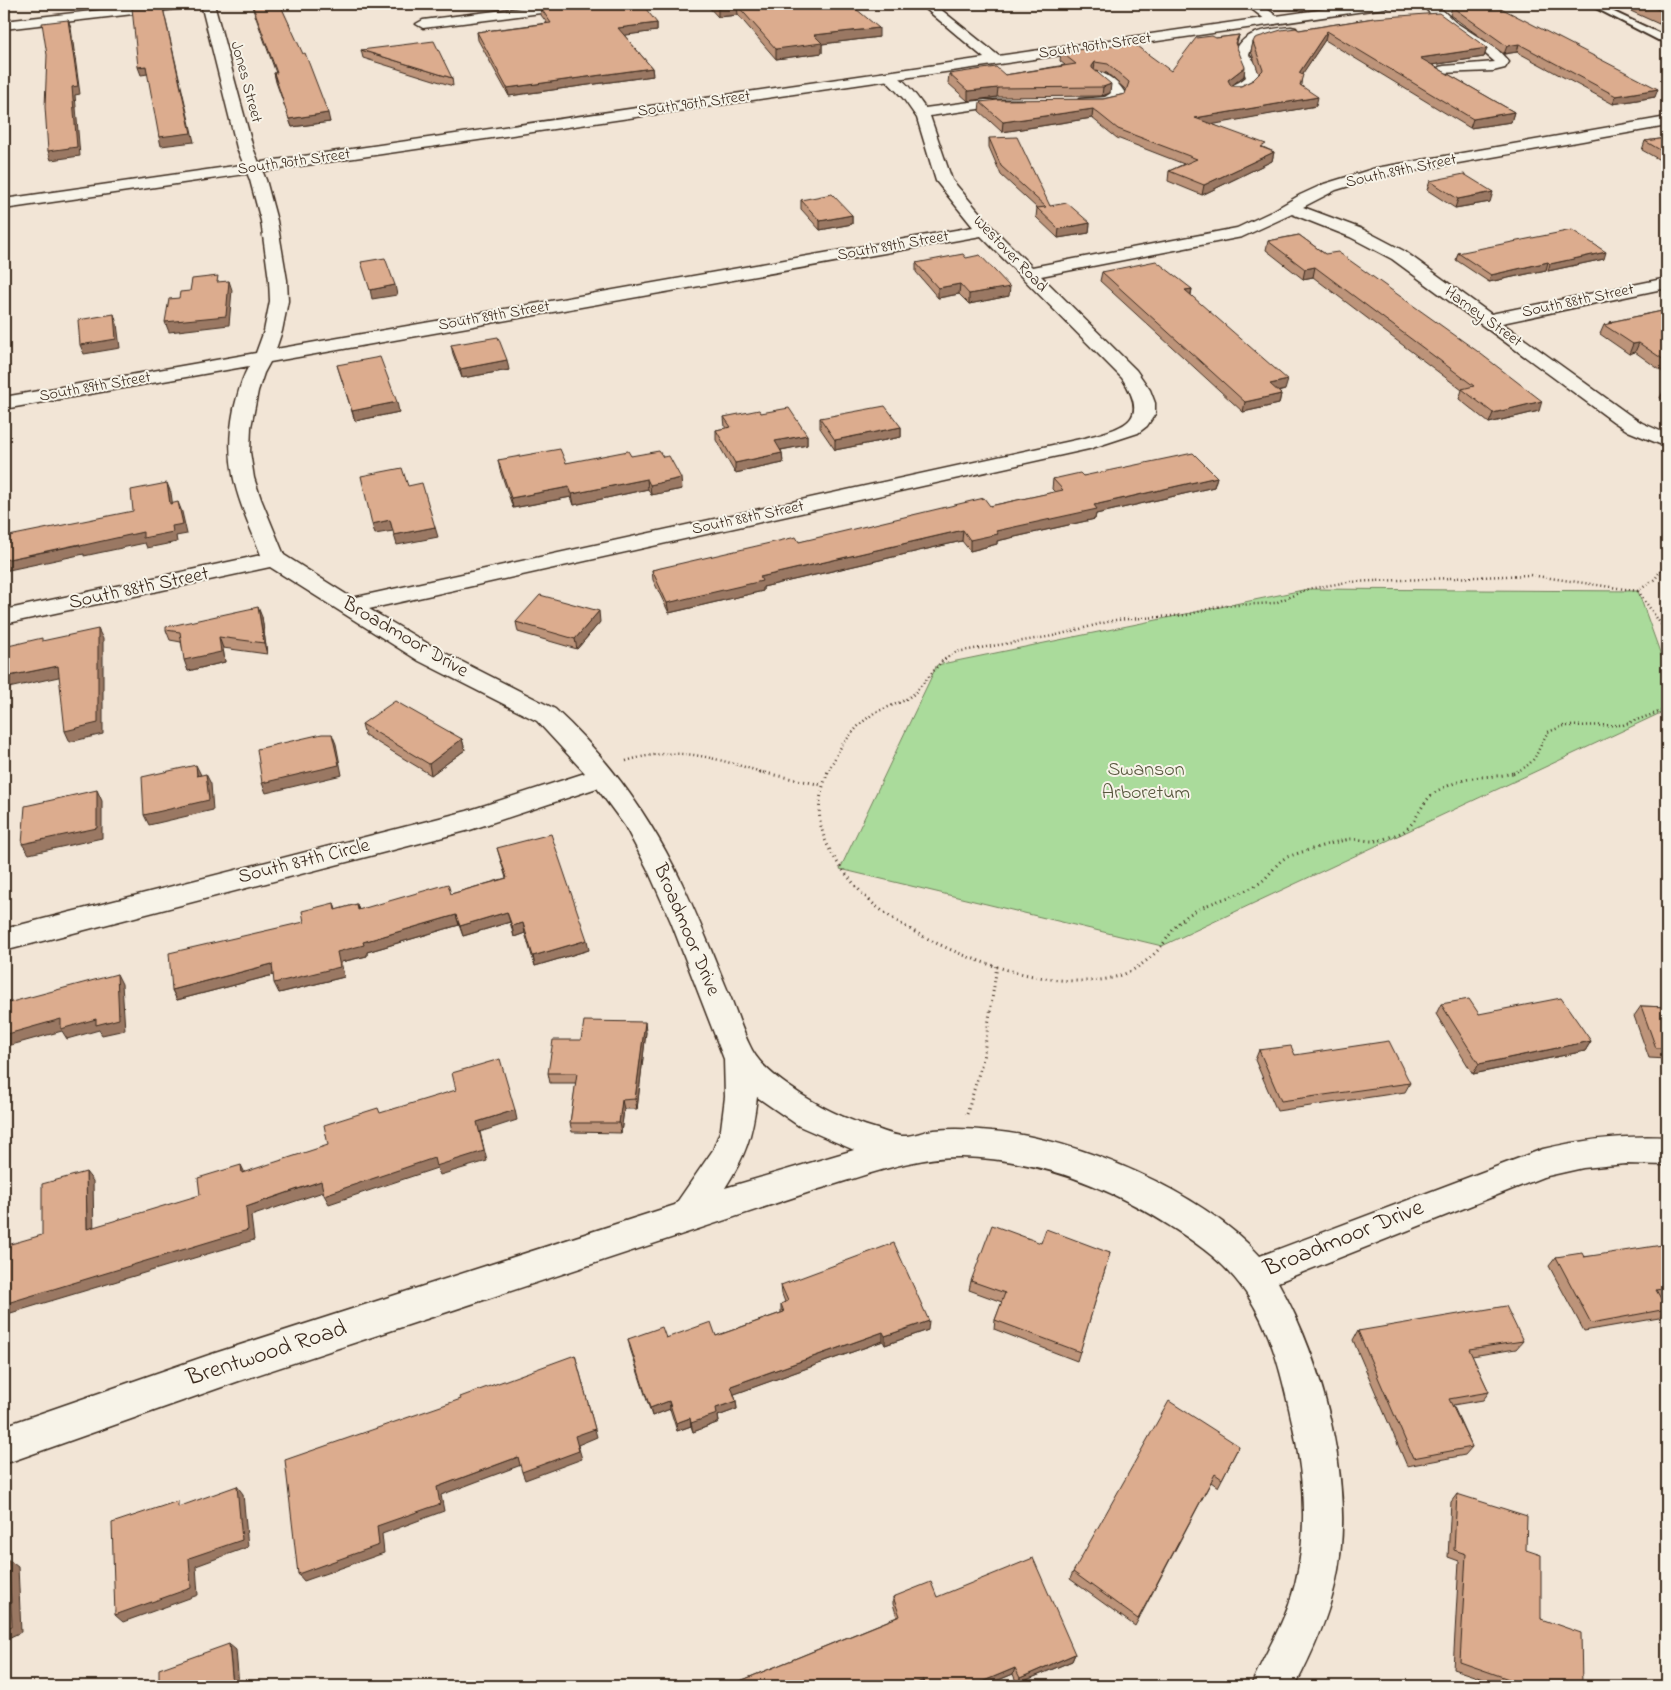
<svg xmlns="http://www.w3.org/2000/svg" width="1671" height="1690" font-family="'Indie Flower',sans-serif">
  <rect width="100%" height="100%" fill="#f2e5d6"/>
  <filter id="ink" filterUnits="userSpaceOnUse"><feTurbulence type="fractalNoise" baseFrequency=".02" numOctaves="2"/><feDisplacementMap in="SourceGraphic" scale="10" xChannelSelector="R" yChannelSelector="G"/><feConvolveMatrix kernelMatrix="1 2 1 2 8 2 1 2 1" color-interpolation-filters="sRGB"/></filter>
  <g filter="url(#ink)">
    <!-- green -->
    <path fill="#aadb9b" stroke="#72825c" d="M1308,589l330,2 29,81v38l-505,236 -322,-77 97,-204z"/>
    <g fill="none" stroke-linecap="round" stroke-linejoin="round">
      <!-- service casing -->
      <g stroke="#3b2a1e" stroke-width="4">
        <path id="service" d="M1588,4h9l70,33v4l-9,-1z"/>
      </g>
      <!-- minor casing -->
      <g stroke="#3b2a1e" stroke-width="3">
        <path id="minor" d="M153,4h39l-7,4 -181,21v-8z
          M201,4h13l39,144 13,32 11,41 10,59 1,21 -6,30 -6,18 697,-122 -37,-46 -19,-63 -14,-20 -21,-22 2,-3c15,-4 33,24 41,35l60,-8h36l2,3 -2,3 -36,2 -55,8 22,64 39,46 41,41 205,-39 34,-16 29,-17 24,-11 52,-16 291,-51v9l-288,51 -43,13 -33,17 59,22 42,22 87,63 176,-36v10l-165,35 126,91 14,9 25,11v13l-39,-16 -14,-9 -222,-163 -42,-22 -58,-23 -50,23 -201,39 95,94 14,20 5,13v11l-8,12 -9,7 -49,16 -720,160 68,40 118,60c49,45 89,99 119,158 22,43 39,89 58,134 6,16 12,34 20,49 8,15 25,28 38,37 27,19 56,33 87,42 8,3 16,6 24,7 10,1 23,-5 33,-6 19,-2 39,-1 58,1 85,7 211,61 268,125l283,-107c42,-10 81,-14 124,-12v28l-41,-1 -43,4 -40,9 -265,105c47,83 79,208 57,303 -8,35 -23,69 -40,101h-44c15,-36 34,-62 44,-102 13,-53 9,-109 -3,-162 -10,-46 -20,-90 -46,-129 -19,-29 -48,-49 -76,-67 -64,-41 -132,-67 -208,-69 -49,-1 -97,19 -143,32l-580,192 -235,83v-38l205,-71 466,-150 38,-55 8,-21 4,-32 -1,-38 -53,-137 -24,-54 -22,-42 -28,-38 -127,42 -466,121v-22l463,-118 118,-38 -48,-52 -118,-60 -149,-94 -266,57v-14l257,-55c-21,-54 -39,-86 -27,-146 4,-15 7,-30 15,-43l-245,43v-12l252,-44 8,-22 6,-30 -1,-21 -8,-59 -11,-41 -13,-32zM981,236l141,142c29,44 2,49 -37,60l-733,160 -68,-43 -23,-56 -7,-21 -4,-26 1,-25 7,-36 6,-18 6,-11zM757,1097l42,29 55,24 -129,38c21,-33 27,-51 32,-91z
          M551,4h36l-7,4 -157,20 -7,-4 7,-4z
          M920,4h14l66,53 2,3 -2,3h-10z
          M1245,4h15l22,16 -7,4 -5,-1z
          M1421,4h15l19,18 42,27 12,13 -4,6 -12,3 -54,2 -2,-3 2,-3 5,-1 51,-4 -14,-12 -36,-22z
          M1291,27l5,1 2,3 -2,3 -31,5 -13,7 -3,9 6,7 5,16c-7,9 -18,18 -30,15l-2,-3c4,-6 12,-7 18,-13l-5,-14 -6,-8c5,-25 36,-26 56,-28z
          M1099,72c11,3 22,13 27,23 -9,12 -33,14 -47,10l-2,-3 2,-3 26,-2 6,-4 -19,-17 2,-3z"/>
      </g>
      <!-- primary casing -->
      <g stroke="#3b2a1e" stroke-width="3">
        <path id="primary" d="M1360,4h32l-7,4 -1381,201v-10z"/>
      </g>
      <!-- path-far1 -->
      <path stroke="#3b2a1e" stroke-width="2.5" stroke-dasharray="1 3" stroke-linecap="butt" d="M1638,591l29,42
        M626,761c54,-16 87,-3 139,12
        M827,773l15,-28 18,-21 14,-11 29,-12 11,-7 28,-33 14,-9 97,-16 62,-16 72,-5 33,-9 55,-3 33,-14 40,-7 182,-7 108,16 17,-12 12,-18
        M1513,773c26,-10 22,-21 35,-41l16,-6 59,-1 44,-16"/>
      <!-- path -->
      <path stroke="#3b2a1e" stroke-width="3" stroke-dasharray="1 4" stroke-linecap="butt" d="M760,772l62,13
        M828,772c-21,50 -1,81 32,119 47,53 206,116 273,79 11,-7 22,-15 30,-26 6,-8 11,-17 19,-24 22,-19 52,-21 76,-36 11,-6 18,-22 29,-27 11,-4 53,-17 64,-18 7,0 15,2 22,2 8,0 18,-5 25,-7 21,-8 20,-33 41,-44 8,-4 20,-9 29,-11 18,-4 30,-1 48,-7
        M967,1114l16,-55 14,-93"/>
      <!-- service -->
      <use href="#service" fill="#f7f3e8" fill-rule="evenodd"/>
      <!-- minor -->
      <use href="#minor" fill="#f7f3e8" fill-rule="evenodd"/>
      <!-- primary -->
      <use href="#primary" fill="#f7f3e8" fill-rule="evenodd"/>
    </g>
    <!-- wall -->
    <path fill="#bd947a" stroke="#3b2a1e" d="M251,4h29l50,118 -38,5 -16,-45 -2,-9h2z
      M706,4h144l29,33 -57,7v9l-46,6 -38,-44 -20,2z
      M1623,4h44v19l-8,1 -37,-17z
      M540,7l117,16v8l-33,4 28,33 1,8 -144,20 -31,-56 -1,-8 70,-9 -6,-8z
      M1452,7l203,90 -42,7 -96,-52 -13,2 -54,-39z
      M1374,18l113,30 -3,9 -52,8 82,47 -3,10 -41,6 -145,-88 -23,34 -1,11 15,21 -104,18 62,28 -2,9 -70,34 -34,-14 1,-10 15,-7 -67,-26 -25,-20 -90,14 -23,-21 1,-9 123,-3 22,-5 1,-4 -19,-17 -11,-2 14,22 -8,3 -105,1 -29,4 -20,-18 1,-9 56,1 60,-10 -5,-4 1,-9 110,19 45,-33 23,-3 -3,11 8,30 -13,10h10l12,-6 6,-6 -8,-23 2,-9 46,-12z
      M361,50l91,28 1,8 -90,-28z
      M989,138l61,68 40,17 -1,10 -31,5 -22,-21 1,-9 -36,-33 -12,-28z
      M1667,138v26l-25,-14 3,-9z
      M1430,181l60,21 -35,6 -28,-18z
      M801,200l51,15v9l-32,6 -19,-21z
      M1299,235l240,176 -50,12 -30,-24 3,-9 -149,-113 -10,2 -37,-29 2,-9z
      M1458,253l146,6 -56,12 -2,-1 -57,12 -33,-22z
      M966,258l43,38 -40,8 -10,-10 -21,4 -22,-26v-9z
      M1102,272l90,17 -1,6 94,95 -7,2 3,2 -2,10 -36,8 -143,-131z
      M1667,310v65l-32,-23 -6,2 -29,-20 4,-9 6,-1v-2z
      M451,345l58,25 -47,8 -9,-24z
      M337,365l62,47 -44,9z
      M1665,388h2v15l-7,-5z
      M761,413l46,22v10l-26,5 1,3 1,10 -48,10 -19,-33v-10l10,-2 -1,-1 -1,-10z
      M820,418l81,9v10l-66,13 -15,-22z
      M631,456l51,33 -31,6 -3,-6 -74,16 -3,-8 -58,11 -13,-38 -2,-10 68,3z
      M1083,476l134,1 -3,10 -118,27 -1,5 -98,22v3l-27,7 -8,-10 -199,46v4l-94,22 -16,-33 -1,-10 338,-64 65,-14 -3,-3 1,-10z
      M262,617l5,37 -44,-6 2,14 -37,9 -7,-29 -11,-2 -4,-10z
      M516,622h84l-23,27 -59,-17z
      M362,724l100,15 3,11 -34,25 -66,-40z
      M497,848l92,102 -54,16 -10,-33 -11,4 -4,-15 -47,14 -4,-11 -92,27v4l-26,6 3,15 -65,16 -6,-18 -96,25 -5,-10 132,-68 30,-19 2,7 21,-6 2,6 92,-16 55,-16z
      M1441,1004l38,10 112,27 -6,10 -112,23 -37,-60z
      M1641,1006l26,1v52l-18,-1 -15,-42z
      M646,1032l-9,77h-13l-3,24 -49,-1 -2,-9 6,-40h-26l-2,-10 33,-33z
      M1259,1050l36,5 115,28 -5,9 -128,19 -22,-51z
      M1041,1243l69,10 -33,108 -83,-32 1,-9 7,-18 -33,-12 2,-9z
      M1667,1255v41l-7,1 7,12 -8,9 -75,13 -35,-65 7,-9z
      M781,1285l147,45 -43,15 -2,-4 -149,53 2,7 1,8 -19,7 1,6 -26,10 -2,-6 -14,5 -7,-22 -18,7 -22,-68 -2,-9 88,-3 65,-23v-9l4,-2 -3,-8z
      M1358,1331l165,10 -7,8 -44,7 17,36 -6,8 -30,5 19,42 -7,8 -58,11 -54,-126z
      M1239,1446l-21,41 -7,-5 -76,144 -65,-47 3,-7z
      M1457,1494l69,56 15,69 41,67h-78l-51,-17 6,-108 -11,-4 3,-55z
      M893,1597h44l138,57 -3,7 -55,23 -4,-10 -29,12h-256l169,-69 -4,-13z"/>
    <!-- shaded-wall -->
    <path fill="#9a7863" stroke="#3b2a1e" d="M66,4h25l-24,2z
      M162,4l32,138 -33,4 -2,-9z
      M737,5l1,10 -20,2v-9z
      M1664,12h3v11l-8,1z
      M68,20l3,8 9,66 -5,1 5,61 -29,4 -3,-9 24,-64z
      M657,23v8l-38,5 -1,-8z
      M879,28v9l-57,7v9l-46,6v-10l38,-14z
      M1327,31l-2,9 -28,42 2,-9z
      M1239,35l-2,9 -4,8 2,-9z
      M1519,44l-2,8 -13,2 3,-8z
      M1487,48l-3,9 -66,10 2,-9z
      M1095,62l-1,9 -4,4 2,-9z
      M146,66l2,8 -7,1 -3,-8z
      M1245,67l-1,9 -18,14 2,-10z
      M652,68l1,8 -144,20 -2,-8z
      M1111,84l-1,9 -8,3 1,-9z
      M998,88l-1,9 -29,4v-10z
      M1658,89l-3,8 -42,7 3,-8z
      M1318,97l-2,9 -123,22 2,-10z
      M1093,109l-1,9 -90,14 1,-10z
      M1514,112l-3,10 -41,6 3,-9z
      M328,113l2,9 -38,5 -3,-8z
      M1274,152l-2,9 -70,34 2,-10z
      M1493,192l-3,10 -35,6 3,-9z
      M852,215v9l-32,6v-9z
      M1090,223l-1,10 -31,5 1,-9z
      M1606,252l-2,7 -56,12 2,-7z
      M1548,262l-2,8 -57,12 2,-7z
      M1315,267l-2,10 -10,2 2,-10z
      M229,281l3,9 -3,35 -60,7 -4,-10z
      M960,284l-1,10 -21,4v-10z
      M395,285l2,10 -25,4 -2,-9z
      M1010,287l-1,9 -40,8v-10z
      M1192,289l-2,9 -5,-8z
      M114,314l3,10 3,24 -36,6 -4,-9z
      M1639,343l-4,9 -6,2 4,-10z
      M507,360l2,10 -47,8 -2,-9z
      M1288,380l-3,10 -18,4 3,-10z
      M1281,394l-2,10 -36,8 2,-10z
      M1542,401l-3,10 -50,12 4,-10z
      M397,402l2,10 -44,9 -3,-10z
      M901,427v10l-66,13v-10z
      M807,435v10l-32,6v-10z
      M782,453l1,10 -48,10v-10z
      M1217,477l-3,10 -118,27 -1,5 -98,22v3l-27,7v-11l26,-9 98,-26z
      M681,478l1,11 -31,6 -1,-10z
      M647,479l1,10 -74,16 -2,-11z
      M167,483l4,10 3,21 -4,-10z
      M569,487l2,10 -58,11 -2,-10z
      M178,502l4,10 5,22 -11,2 1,6 -30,6 -2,-5 -61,13v-2l-80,17v-11l168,-34z
      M390,520l3,11 -18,3 -3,-10z
      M435,527l3,10 -41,8 -3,-10z
      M963,530l-1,11 -199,46v4l-94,22 -2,-10 93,-26z
      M258,607l4,10 5,37 -3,-11z
      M599,611l1,11 -23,27 -2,-10z
      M98,629l5,10v95l-33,8 -5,-11z
      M219,637l4,11 2,14 -37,9 -4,-11z
      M58,666l5,10 -59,13v-12z
      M332,734l4,10 6,31 -76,18 -4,-10z
      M462,739l3,11 -34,25 -2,-11z
      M196,765l5,10 -4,1z
      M206,774l5,10 2,26 -64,15 -5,-10z
      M97,790l5,11v37l-73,16 -7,-10z
      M507,912l3,10 -47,14 -3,-10z
      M456,915l3,10 -92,27v4l-26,6 3,15 -65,16 -5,-10 63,-31 26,-10z
      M523,923l2,10 -11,4 -2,-11z
      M587,940l2,10 -54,16 -2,-10z
      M272,964l5,10 -100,26 -5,-10z
      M117,974l5,10 3,46 -23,5 -3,-5 -32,9 -5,-8 -58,16v-12z
      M645,1022l1,10 -9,77 -2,-10z
      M1591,1041l-6,10 -112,23 6,-10z
      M622,1100l2,9 -3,24 -2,-10z
      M515,1110l2,10 -37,12 7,29 -47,14 -3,-7 -108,36 -5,-9 153,-73z
      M241,1165l5,10 -4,-2z
      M86,1172l7,9 1,57 -7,-9z
      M321,1181l5,10 -75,25 3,24 -250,75v-11l242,-97z
      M929,1321l-1,9 -43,15v-9z
      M883,1332v9l-151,54 -1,-9z
      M575,1355l22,82 -19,8 4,14 -57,21 -3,-8 53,-36z
      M669,1401l1,8 -18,7 -2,-8z
      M736,1401l1,8 -19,7 1,6 -26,10 -2,-9 25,-15z
      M690,1418l1,8 -14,5 -1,-8z
      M518,1457l3,8 -80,30 3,16 -62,23 2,19 -80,28 -6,-7 79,-48 60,-39z
      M237,1486l6,8 5,53 -52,19 2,29 -75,27 -8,-7 74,-57z
      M9,1560l9,7 3,65 -17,8v-11z
      M229,1644l7,6 3,36h-6z
      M1075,1654l-3,7 -55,23 3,-6z
      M1015,1668l-2,6 -29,12h-12z
      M924,1680l-1,6h-14z"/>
    <!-- building -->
    <path fill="#dcac8e" stroke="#3b2a1e" d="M162,4l29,129 -32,4 -13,-71 -8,1 -6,-59z
      M252,4h28l23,50 2,-1 23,60 -39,6 -15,-46h3z
      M565,4h77l15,19 -39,5 34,40 -145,20 -30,-56 74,-9 -11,-16z
      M714,4h136l29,24 -65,7 8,8 -46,6 -39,-44 -19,3z
      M1475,4h18l165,85 -42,7 -97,-52 -12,2 -55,-39z
      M1645,4h22v8h-3z
      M1439,13l48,35 -67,10 94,54 -41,7 -146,-88 -28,42 4,2 -3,10 18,12 -123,21 71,26 -5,3 13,5 -70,33 -35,-14 28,-12 -79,-30 -25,-20 -90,13 -23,-20 18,-2 105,-1 22,-5 4,-12 -21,-18 -13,-2 -3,4v2l19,16 -8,3 -105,1 -30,3 -19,-17 47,-7 9,8 71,-11 -15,-12 60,-8h13l37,27 25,-33 16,-2 4,2 23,-3 -4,8 10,24 -17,13 3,6h10l12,-6 10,-10 -10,-28 2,-4 26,-8 15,-2 3,2 75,-12z
      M68,20l10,66 -6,1 5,60 -29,4 -3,-44 2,-52 -5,-32z
      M434,41l18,37 -91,-28z
      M1017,137l33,69 17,-3 23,20 -31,6 -22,-21 9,-1 -45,-41 -12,-28z
      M1667,138v16l-22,-13z
      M1464,174l29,18 -35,7 -28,-18z
      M832,194l20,21 -32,6 -19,-21z
      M1572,230l34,22 -56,12 -2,-2 -57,13 -33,-22z
      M1299,235l26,19 13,-2 139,99 65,50 -49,12 -31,-24 12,-3 -159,-119 -10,2 -37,-28z
      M963,254l3,4 14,-3 30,32 -41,7 -9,-10 -22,4 -22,-25z
      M385,258l10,27 -25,5 -9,-28z
      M1156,261l36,28 -7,1 103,90 -18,4 11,10 -36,8 -143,-130z
      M218,276l-1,6 12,-1 -3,35 -61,6 4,-23 10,-1 1,-6 10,-1 2,-12z
      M1667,310v52l-28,-19 -6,1 -29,-19 8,-2 -2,-1z
      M114,314l2,25 -36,6 -2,-25z
      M498,337l9,23 -47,9 -9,-24z
      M380,357l17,45 -45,9 -15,-46z
      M885,406l16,21 -66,13 -15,-22z
      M789,408l18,27 -32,6 7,12 -47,10 -19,-33 15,-3 -7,-10 35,-7 2,3z
      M560,449l6,14 62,-12 3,5 28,-5 4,6 6,-1 12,22 -31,7 -3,-6 -75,15 -3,-7 -58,11 -13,-38z
      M1193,453l24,24 -123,28 3,4 -101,22 2,3 -28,6 -7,-10 -203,47 2,4 -95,22 -15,-33 144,-33 3,5 185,-44 6,8 73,-16 -10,-11 27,-6 3,3z
      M402,468l6,18 14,-3 13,44 -41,8 -4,-15 -18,4 -11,-48z
      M167,483l3,21 8,-2 5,22 -11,2 1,6 -30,6v-6l-63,14v-2l-76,16v-23l129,-26 -2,-21z
      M540,595l59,16 -24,28 -59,-17z
      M258,607l6,36 -45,-6 2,15 -37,8 -4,-28 -14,-2v-3z
      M98,629v94l-33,8 -7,-65 -54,11v-30l38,-9v3z
      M395,701l67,38 -33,25 -67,-40z
      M322,734h10l7,31 -77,18 -5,-34z
      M196,765l1,11 9,-2 3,26 -65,15 -2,-38z
      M97,790v38l-75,16 3,-38z
      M551,834l36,106 -54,16 -10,-33 -11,3 -5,-14 -47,14 -4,-11 -93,27 1,3 -27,7 3,15 -66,16 -2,-19 -100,26 -3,-37 135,-31 -2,-11 32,-8 1,7 22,-6 1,6 90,-26 3,10 56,-16 -10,-30z
      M117,974l2,45 -23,6v-6l-35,10v-10l-57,16v-31z
      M1561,998l30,43 -112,23 -38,-60 28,-5 10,15z
      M1641,1006l26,1v41h-11z
      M584,1021l61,1 -10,77 -13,1 -3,23h-49l7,-50h-29l5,-33h28z
      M1389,1041l21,42 -129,18 -22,-51 32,-4 4,9z
      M500,1059l15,51 -38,12 7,29 -48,15 -2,-8 -110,37 -3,-14 -75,26 2,23 -244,74v-58l38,-11v-51l44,-12 1,57 113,-34 -2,-17 43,-13 1,8 86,-28 -4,-20 54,-17 2,5 76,-23 -4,-17z
      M992,1225l49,18 5,-14 64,24 -30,99 -85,-32 10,-27 -34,-12z
      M894,1243l35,78 -44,15 -2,-4 -152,54 5,15 -20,7 1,6 -26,9 -1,-5 -14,5 -7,-22 -19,7 -22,-69 34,-12 4,11 45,-16 5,14 68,-24 -3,-8 7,-3 -7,-16z
      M1662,1245l5,10v33l-11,2 11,19 -76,14 -35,-66 26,-4 2,4z
      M1506,1306l17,35 -54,8 20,43 -40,7 23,48 -59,11 -55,-127z
      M575,1355l20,74 -20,7 4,15 -57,21 -4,-15 -81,30 3,17 -63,22 2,19 -81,29 -13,-114 176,-61 -1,-2z
      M1169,1401l70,45 -17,33 -7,-5 -77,145 -65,-47z
      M237,1486l5,54 -53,18 2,30 -76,27 -3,-92 66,-22v6z
      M1457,1494l70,22 -1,34 15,5v64l40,14 1,53h-53l-69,-24 6,-108 -12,-4z
      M1033,1558l42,96 -55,24 -5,-10 -43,18h-46l-2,-6 -15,6h-181l172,-70 -7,-19 38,-15 6,15z
      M9,1560l3,66 -8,3v-67z
      M229,1644l4,42h-74v-17z"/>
  </g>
  <g text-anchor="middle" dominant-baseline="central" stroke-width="4" stroke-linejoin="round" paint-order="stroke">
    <!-- far-street labels -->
    <g font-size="16" fill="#3b2a1e" stroke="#f7f3e8">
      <text transform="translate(1095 46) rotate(-8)">South 90th Street</text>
      <text transform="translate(246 82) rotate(75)">Jones Street</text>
      <text transform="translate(694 104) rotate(-8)">South 90th Street</text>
      <text transform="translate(294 162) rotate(-8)">South 90th Street</text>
      <text transform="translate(1401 171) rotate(-12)">South 89th Street</text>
      <text transform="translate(893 246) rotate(-10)">South 89th Street</text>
      <text transform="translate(1010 254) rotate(46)">Westover Road</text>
      <text transform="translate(1578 301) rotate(-12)">South 88th Street</text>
      <text transform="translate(494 316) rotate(-10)">South 89th Street</text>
      <text transform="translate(1483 317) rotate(36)">Harney Street</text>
      <text transform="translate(95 387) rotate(-10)">South 89th Street</text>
      <text transform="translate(748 518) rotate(-12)">South 88th Street</text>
    </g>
    <!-- street labels -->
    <g font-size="20" fill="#3b2a1e" stroke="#f7f3e8">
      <text transform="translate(139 589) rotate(-12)">South 88th Street</text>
      <text transform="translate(405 638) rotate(30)">Broadmoor Drive</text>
      <text transform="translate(304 862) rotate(-14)">South 87th Circle</text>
      <text transform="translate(686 930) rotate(67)">Broadmoor Drive</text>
    </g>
    <!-- park labels -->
    <g font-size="20" fill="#57563d" stroke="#f7f3e8">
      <text x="1146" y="770">Swanson<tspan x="1146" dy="23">Arboretum</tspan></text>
    </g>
    <!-- near-street labels -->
    <g font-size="24" fill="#3b2a1e" stroke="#f7f3e8">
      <text transform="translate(1344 1239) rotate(-22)">Broadmoor Drive</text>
      <text transform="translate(267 1354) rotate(-18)">Brentwood Road</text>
    </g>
  </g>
  <!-- margin -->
  <rect width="1671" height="1690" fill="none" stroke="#f7f3e8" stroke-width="20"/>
  <rect x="10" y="10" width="1651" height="1670" fill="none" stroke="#3b2a1e" stroke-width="2" filter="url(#ink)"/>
</svg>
